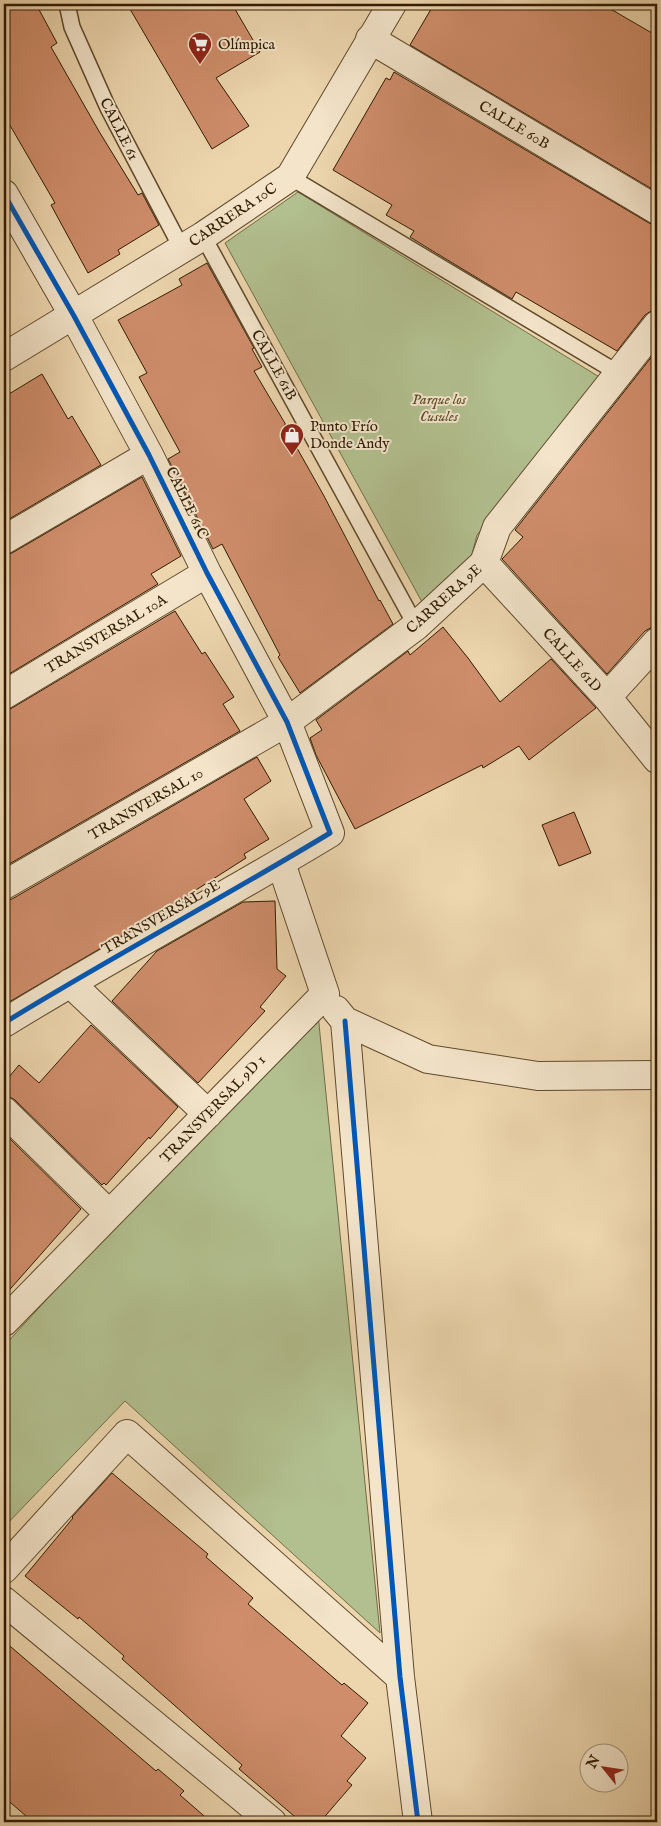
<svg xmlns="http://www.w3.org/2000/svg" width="661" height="1826" font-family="'IM FELL English',serif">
  <rect width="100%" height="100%" fill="#edd6ae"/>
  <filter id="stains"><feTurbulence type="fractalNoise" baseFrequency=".004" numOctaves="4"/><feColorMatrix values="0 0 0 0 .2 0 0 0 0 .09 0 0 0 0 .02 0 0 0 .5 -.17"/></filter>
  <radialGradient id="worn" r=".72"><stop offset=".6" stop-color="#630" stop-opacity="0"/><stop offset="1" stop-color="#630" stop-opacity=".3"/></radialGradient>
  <!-- green -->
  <path fill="#b2bf8f" stroke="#716d48" d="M298,192l303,186 -124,157 -6,23 -49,44 -197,-359z
    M317,1004l63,629 -255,-232 -121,126v-181z"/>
  <!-- building -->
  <path fill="#cf8d6b" stroke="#301b00" d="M4,4h32l21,39 -6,4 49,86 38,62 4,-2 17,32 -41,25 2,4 -32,19 -37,-68 4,-2 -51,-88z
    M127,4h105l28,48 -44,26 33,48 -37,23z
    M434,4h168l55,32v156l-247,-147z
    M394,72l255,151 8,3v84l-6,1 -6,4 -28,36 -101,-59 -4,7 -76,-46 -26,-16 4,-6 -28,-16 6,-10 -59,-35 53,-92 4,2z
    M207,263l47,85 -2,1 10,18 -8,4 32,54h-2l40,71 55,105 1,-1 13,24 -93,69 -22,-36 2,-2 -58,-111 -9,5 -45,-90 12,-7 -41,-75 8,-4 -29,-53 64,-35 -3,-6z
    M657,350v277h-5l-7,4 -38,43 -105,-115 21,-22 -8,-7z
    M42,374l26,45 4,-3 29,49 -97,57v-125z
    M142,477l39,79 -30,18 7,10 -154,93v-121l8,-3z
    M175,611l27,43 3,-2 29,45 -11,7 17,27 -236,136v-156l8,-3z
    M443,627l25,31 32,44 51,-43 45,49 -67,52 -10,-14 -36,22 -1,-3 -127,64 -39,-74 -6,-17 12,-8 -6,-10 92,-69 2,4z
    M257,757l14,24 -27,18 25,40 -25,15 2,4 -72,46h2l-172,101v-104l8,-2z
    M574,812l17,41 -32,13 -17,-41z
    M275,901l2,68 9,7 -26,31 5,4 -67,72 -86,-82 45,-50 86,-49z
    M91,1025l87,82 -28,32 -1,-2 -43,48 -2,-2 -2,2 -87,-85 -7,-4h-4v-13l15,-18 20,18z
    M4,1133l77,76 -77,87z
    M112,1473l96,81 -2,3 47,41 -5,6 94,81 2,-2 24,20 -27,33 25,22 -19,23 5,4 -32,37h-19l-62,-53 3,-4 -120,-106 2,-3 -45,-39 -1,2 -53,-43 48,-58 -1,-1z
    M4,1641l152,130 2,-2 26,22 -4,4 31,27h-178l-29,-25z"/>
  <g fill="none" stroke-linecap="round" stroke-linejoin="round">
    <!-- service casing -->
    <g stroke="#5f4a2c" stroke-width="18">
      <path id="service" d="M67,4l5,23 36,81 74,141
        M290,177l328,196
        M203,236l213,390"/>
    </g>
    <!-- minor casing -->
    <g stroke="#5f4a2c" stroke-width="30">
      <path id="minor" d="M370,39l287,171
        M4,194l70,122 75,139 58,118 80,149 43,111c-107,65 -219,124 -326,190
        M4,357l199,-121 87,-59 102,-173
        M4,540l145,-85
        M484,563l123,134 50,62
        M4,695l203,-122
        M607,697l50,-55
        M4,885l283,-163 129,-96 68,-63 13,-36 160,-202
        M70,983l138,131
        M336,1010l9,11 83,38 110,17 119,-1
        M345,1021l55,656 18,145
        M4,1111l105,103
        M4,1322l321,-328 -44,-131
        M4,1569l123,-135 273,243
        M4,1601l268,221"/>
    </g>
    <!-- service -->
    <use href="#service" stroke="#f3e4ca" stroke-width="15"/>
    <!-- minor -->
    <use href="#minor" stroke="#f3e4ca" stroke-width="28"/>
    <!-- cycleway casing -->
    <g stroke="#f3e4ca" stroke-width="8">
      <path id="cycleway" d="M4,194l70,122 75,139 58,118 80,149 43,111c-107,65 -219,124 -326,190
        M345,1021l55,656 18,145"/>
    </g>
    <!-- cycleway -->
    <use href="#cycleway" stroke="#0057b8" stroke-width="5"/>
  </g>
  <!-- icons -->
  <defs>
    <g id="supermarket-pin" transform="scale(1.25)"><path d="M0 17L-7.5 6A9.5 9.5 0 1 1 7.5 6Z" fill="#8f2418" stroke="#f3e4ca"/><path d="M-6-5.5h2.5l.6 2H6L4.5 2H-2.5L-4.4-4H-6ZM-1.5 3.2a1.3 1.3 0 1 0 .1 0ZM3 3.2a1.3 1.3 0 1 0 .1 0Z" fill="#fff"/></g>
    <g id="shop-pin" transform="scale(1.25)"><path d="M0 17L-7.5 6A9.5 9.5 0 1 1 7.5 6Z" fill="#8f2418" stroke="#f3e4ca"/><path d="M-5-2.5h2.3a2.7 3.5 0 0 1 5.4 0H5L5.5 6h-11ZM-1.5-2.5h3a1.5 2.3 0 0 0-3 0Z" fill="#fff"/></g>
  </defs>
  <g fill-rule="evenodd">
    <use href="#supermarket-pin" x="200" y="44"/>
    <use href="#shop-pin" x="292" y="435"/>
  </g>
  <g text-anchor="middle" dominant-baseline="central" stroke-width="4" stroke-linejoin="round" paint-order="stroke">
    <!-- poi labels -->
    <g font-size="15" fill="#301b00" stroke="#f3e4ca" text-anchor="start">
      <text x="218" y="44">Olímpica</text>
      <text x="310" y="426">Punto Frío<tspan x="310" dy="17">Donde Andy</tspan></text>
    </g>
    <!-- street labels -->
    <g font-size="15" fill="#301b00" stroke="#f3e4ca">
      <text transform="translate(514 125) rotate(31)">CALLE 60B</text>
      <text transform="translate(119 129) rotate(63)">CALLE 61</text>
      <text transform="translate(233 215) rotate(-34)">CARRERA 10C</text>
      <text transform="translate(274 365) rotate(61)">CALLE 61B</text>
      <text transform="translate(187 503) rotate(64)">CALLE 61C</text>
      <text transform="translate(444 599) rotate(-42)">CARRERA 9E</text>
      <text transform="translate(106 634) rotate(-31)">TRANSVERSAL 10A</text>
      <text transform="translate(572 660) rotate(48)">CALLE 61D</text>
      <text transform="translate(146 804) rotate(-30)">TRANSVERSAL 10</text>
      <text transform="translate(161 917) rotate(-30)">TRANSVERSAL 9E</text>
      <text transform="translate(213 1109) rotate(-46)">TRANSVERSAL 9D 1</text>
    </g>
    <!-- park labels -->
    <g font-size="15" font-style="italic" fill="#574c2b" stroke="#f3e4ca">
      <text x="439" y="399">Parque los<tspan x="439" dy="17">Cusules</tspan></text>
    </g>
  </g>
  <!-- margin -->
  <rect width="661" height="1826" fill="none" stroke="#edd6ae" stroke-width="20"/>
  <rect x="5" y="5" width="651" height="1816" fill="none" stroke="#301b00" stroke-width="2.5"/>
  <rect x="10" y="10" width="641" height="1806" fill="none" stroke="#301b00"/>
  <!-- north arrow -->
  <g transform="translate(604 1768) rotate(300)"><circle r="24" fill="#f3e4ca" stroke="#a59479"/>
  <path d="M0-4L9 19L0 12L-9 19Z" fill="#8f2418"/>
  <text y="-8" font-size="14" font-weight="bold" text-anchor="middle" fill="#301b00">N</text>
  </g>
  <rect width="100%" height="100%" filter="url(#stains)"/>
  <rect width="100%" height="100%" fill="url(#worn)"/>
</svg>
